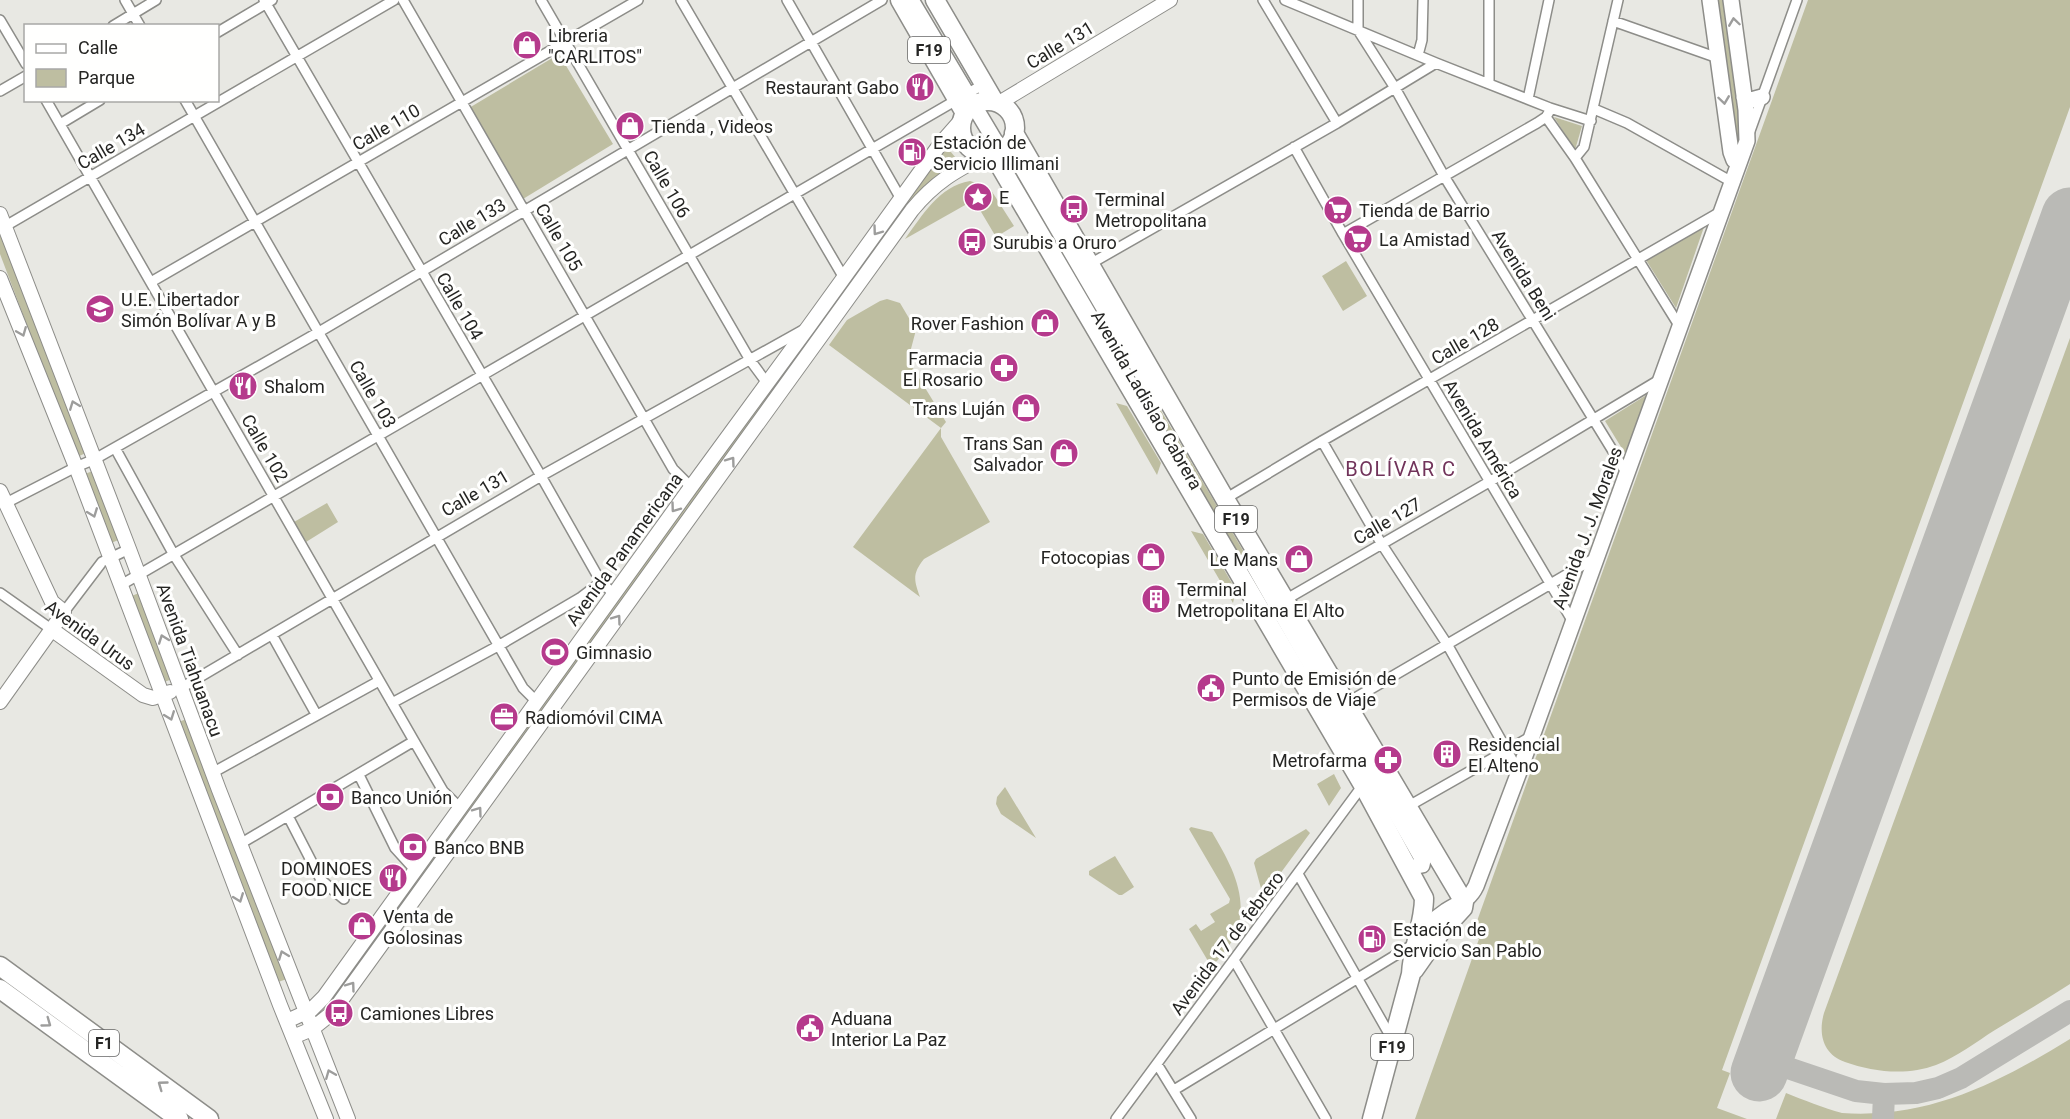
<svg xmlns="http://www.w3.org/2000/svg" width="2070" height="1119" font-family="Roboto,sans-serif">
  <rect width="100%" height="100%" fill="#e8e8e3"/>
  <!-- green -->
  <path fill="#bebea1" d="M1714,0h13l17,128 -5,12 -2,1z
    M1808,0h262v107l-348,963 8,3 -13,35 30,11h-332l64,-180 -7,-4z
    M559,54l54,90 -90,55 -54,-91z
    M1554,117l28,9 -7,24z
    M946,146l14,17 -16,9 -618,842 -4,-3z
    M1018,167l264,450 -5,2 -263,-449z
    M970,181l19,6 25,39 -18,11 -22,-37 -69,39c17,-23 34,-53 65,-58z
    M1704,227l-28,81 -30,-48z
    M4,236l82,217 -9,4 -77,-203v-17z
    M1346,261l21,35 -24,15 -21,-35z
    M887,299l13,4 16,27 -8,30 38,62 -5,6v9l49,85 -66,37c-12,15 -10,21 -4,38l-67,-50 88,-119 -112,-83 18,-25 33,-19z
    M2070,338v646c-25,16 -50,31 -75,46 -19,12 -38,27 -59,35 -29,11 -63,7 -91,-3 -22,-8 -27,-28 -21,-49z
    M1648,394l-22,61 -21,-34z
    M1116,403l11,3 34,57 -4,12z
    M95,470l26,69 -10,4 -26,-69z
    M327,503l11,19 -32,20 -12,-20z
    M1191,531l12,3 33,56 -3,13z
    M139,593l33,86 -10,4 -33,-86z
    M187,719l100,260 -9,3 -100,-260z
    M1334,774l7,14 -12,18 -12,-22z
    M1005,787l31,51 -35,-24 -5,-10 1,-7z
    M1191,827l21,5c18,31 38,64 24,102 -4,9 -13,18 -19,27l-4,2 -5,-2 -19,-32 7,-5 5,7 14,-9 -5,-8 19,-11 1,-4 -41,-70z
    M1306,829l4,4 -44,60 -4,-1 -8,-29 2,-4z
    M1115,856l19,31 -12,8h-3l-30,-20v-4z
    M2070,1039v80h-294l10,-26c18,7 37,15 56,20 88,6 158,-31 228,-74z"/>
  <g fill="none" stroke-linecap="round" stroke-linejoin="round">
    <!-- taxiway -->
    <path stroke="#babab6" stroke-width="22" d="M1764,1060l92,31 28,3 32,-1 22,-5 23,-10 109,-67
      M1883,1119l1,-25"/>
    <!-- runway -->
    <path stroke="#babab6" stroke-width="57" d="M1759,1073l311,-857"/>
    <!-- street casing -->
    <g stroke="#8d8d89" stroke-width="12">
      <path id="street" d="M125,0l15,26
        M264,0l277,476 60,106 13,12
        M403,0l270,469 18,18
        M541,0l209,360 17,23
        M681,0l163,278
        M787,0l114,199
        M1263,0l74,123
        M1285,0l151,63 114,45 41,13
        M1358,0v30l37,58 49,88 183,298
        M1489,0v83
        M0,20l26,44
        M1613,21l105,37
        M113,26l43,-26
        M218,32l54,-32
        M1418,55l4,-15 1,-40
        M0,91l26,-15
        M1528,99l21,-99
        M46,100l368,641 29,50 17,17
        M185,100l338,588 14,14
        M1594,109l33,14 105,59
        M1546,117l29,41 105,169
        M60,124l40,-24
        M1750,131l47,-131
        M1294,147l49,87 230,388
        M1575,158l9,-11 34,-147
        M2,228l392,-228
        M1343,234l194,-111 9,-6 3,-5
        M1090,264l247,-141 99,-60
        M151,282l487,-282
        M1322,441l59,102 66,101 72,128
        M115,448l59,107 64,100
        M1225,499l97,-58 400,-230
        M6,503l70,-36 19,-8 224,-127 563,-332
        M121,585l863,-501
        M0,593l51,36
        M1285,600l204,-118 170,-102
        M64,612l38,-50 27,-13
        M272,635l44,79
        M181,688l360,-212 262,-146
        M392,703l106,-57 82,-48 21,-16
        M1345,704l250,-146
        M212,773l167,-92
        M359,775l36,73 20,22
        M1407,807l125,-71
        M288,816l33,64 23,19
        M240,844l174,-103
        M1298,874l94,165
        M1234,960l92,159
        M1157,1064l34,55
        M1174,1090l240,-146
        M1116,1119l247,-334"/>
    </g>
    <!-- secondary casing -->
    <g stroke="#8d8d89" stroke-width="16">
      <path id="secondary" d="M999,103l171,-103
        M0,214l129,335 90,241 129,329
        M0,278l76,189 204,538 46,114
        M0,491l52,111 12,10 -64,90
        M51,629l92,66 10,3 17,-6
        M287,1021l24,-11 13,-13 367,-510 118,-161 132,-183 22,-25
        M293,1037l19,-8 20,-16 580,-803c23,-28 43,-39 74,-55"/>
    </g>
    <!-- primary casing -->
    <g stroke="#8d8d89" stroke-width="18">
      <path id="primary" d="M911,0l99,166
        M1710,0l21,152 3,8 5,3
        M1744,97l7,3 11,-3
        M1010,147l148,254
        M1253,564l170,296 -1,5 -5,1
        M1418,933c9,-8 18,-15 28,-22 12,-8 23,-10 30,-25l43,-114 228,-631 -1,-31 -15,-110"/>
    </g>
    <!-- highway casing -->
    <g stroke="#8d8d89" stroke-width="21">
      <path id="highway" d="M900,0l65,113
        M935,0l59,101
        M961 128a27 27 0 1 1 54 0a27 27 0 1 1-54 0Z
        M1014,133l211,366 239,403 -1,6 -23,25 -26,37
        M993,154l370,631 61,113c0,26 -12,50 -13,76l-39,145
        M0,966l209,153
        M0,989l179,130"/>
    </g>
    <!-- street -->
    <use href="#street" stroke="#fff" stroke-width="9"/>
    <!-- secondary -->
    <use href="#secondary" stroke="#fff" stroke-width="14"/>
    <!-- primary -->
    <use href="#primary" stroke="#fff" stroke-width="15"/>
    <!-- highway -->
    <use href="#highway" stroke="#fff" stroke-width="18"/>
  </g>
  <!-- one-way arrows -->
  <defs><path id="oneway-chevron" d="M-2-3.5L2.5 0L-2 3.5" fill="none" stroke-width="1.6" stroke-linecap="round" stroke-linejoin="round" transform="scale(1.5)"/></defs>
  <g stroke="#9d9d9c">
    <use href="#oneway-chevron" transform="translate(1734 22) rotate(-98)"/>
    <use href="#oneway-chevron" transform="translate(1724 100) rotate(82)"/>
    <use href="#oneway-chevron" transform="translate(877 231) rotate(126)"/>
    <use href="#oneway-chevron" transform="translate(22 332) rotate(68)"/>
    <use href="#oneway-chevron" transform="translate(74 405) rotate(-111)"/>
    <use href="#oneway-chevron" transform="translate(731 461) rotate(-54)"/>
    <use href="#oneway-chevron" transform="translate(675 508) rotate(126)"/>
    <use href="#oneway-chevron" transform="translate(93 513) rotate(69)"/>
    <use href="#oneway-chevron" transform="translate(617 619) rotate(-54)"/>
    <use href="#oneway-chevron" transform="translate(163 639) rotate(-110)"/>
    <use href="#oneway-chevron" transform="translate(170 716) rotate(69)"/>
    <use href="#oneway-chevron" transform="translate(478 811) rotate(-54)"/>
    <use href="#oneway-chevron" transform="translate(239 898) rotate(69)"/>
    <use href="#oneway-chevron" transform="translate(283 955) rotate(-111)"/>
    <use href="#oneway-chevron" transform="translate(351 986) rotate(-54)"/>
    <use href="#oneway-chevron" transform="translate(47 1023) rotate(36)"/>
    <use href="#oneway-chevron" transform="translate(330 1074) rotate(-112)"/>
    <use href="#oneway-chevron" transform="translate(162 1085) rotate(-144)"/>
  </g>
  <!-- icons -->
  <defs>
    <g id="shop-disc" transform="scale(1.5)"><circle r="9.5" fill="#b53a8c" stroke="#fffffe"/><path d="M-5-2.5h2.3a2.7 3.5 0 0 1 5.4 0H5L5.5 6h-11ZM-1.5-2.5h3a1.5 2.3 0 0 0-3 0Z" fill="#fff"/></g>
    <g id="restaurant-disc" transform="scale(1.5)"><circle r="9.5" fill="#b53a8c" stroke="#fffffe"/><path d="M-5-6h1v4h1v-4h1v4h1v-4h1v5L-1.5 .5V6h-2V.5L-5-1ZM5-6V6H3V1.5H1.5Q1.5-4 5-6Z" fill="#fff"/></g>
    <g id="fuel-disc" transform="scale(1.5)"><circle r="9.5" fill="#b53a8c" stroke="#fffffe"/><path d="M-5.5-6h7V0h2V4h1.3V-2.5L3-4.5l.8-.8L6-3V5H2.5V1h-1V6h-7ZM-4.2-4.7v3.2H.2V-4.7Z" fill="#fff"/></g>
    <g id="sight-disc" transform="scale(1.5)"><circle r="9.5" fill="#b53a8c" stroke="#fffffe"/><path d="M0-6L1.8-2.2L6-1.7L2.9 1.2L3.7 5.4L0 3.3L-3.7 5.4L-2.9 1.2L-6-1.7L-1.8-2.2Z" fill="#fff"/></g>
    <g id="bus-disc" transform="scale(1.5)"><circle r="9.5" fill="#b53a8c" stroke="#fffffe"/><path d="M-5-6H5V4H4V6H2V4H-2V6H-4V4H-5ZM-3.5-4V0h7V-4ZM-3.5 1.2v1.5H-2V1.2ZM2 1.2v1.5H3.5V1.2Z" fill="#fff"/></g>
    <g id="supermarket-disc" transform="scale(1.5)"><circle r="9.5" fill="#b53a8c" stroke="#fffffe"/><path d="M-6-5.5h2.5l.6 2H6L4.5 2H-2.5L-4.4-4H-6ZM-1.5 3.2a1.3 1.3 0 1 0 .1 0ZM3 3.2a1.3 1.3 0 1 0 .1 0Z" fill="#fff"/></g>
    <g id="school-disc" transform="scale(1.5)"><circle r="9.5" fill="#b53a8c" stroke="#fffffe"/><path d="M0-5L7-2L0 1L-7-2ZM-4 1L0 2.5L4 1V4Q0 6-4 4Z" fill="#fff"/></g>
    <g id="pharmacy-disc" transform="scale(1.5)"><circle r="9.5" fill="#b53a8c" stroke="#fffffe"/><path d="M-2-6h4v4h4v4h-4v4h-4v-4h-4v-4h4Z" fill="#fff"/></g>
    <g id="building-disc" transform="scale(1.5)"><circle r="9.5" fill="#b53a8c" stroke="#fffffe"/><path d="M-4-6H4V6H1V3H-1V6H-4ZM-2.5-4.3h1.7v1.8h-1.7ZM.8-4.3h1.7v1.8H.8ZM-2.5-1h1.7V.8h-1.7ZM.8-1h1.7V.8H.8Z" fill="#fff"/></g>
    <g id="stadium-disc" transform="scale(1.5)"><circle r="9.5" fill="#b53a8c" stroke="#fffffe"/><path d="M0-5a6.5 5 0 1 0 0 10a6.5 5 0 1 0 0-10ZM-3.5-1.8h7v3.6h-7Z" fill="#fff"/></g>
    <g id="civic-disc" transform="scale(1.5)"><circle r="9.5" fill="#b53a8c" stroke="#fffffe"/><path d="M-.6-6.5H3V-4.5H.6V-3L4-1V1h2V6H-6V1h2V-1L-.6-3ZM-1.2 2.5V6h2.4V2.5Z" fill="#fff"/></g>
    <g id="office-disc" transform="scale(1.5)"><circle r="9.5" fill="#b53a8c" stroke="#fffffe"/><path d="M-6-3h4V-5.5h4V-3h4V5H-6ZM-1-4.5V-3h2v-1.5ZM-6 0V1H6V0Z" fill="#fff"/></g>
    <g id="bank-disc" transform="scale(1.5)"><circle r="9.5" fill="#b53a8c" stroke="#fffffe"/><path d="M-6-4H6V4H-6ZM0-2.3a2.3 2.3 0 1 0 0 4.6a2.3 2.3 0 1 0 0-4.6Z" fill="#fff"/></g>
  </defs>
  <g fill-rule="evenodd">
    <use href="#shop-disc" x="527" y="45"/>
    <use href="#restaurant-disc" x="920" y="87"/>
    <use href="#shop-disc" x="630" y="126"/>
    <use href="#fuel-disc" x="912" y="152"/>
    <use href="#sight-disc" x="978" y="197"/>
    <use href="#bus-disc" x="1074" y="209"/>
    <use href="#supermarket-disc" x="1338" y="210"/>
    <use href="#supermarket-disc" x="1358" y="239"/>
    <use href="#bus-disc" x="972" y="242"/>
    <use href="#school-disc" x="100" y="309"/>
    <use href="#shop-disc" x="1045" y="323"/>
    <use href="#pharmacy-disc" x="1004" y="368"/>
    <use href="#restaurant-disc" x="243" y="386"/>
    <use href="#shop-disc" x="1026" y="408"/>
    <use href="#shop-disc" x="1064" y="453"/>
    <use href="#shop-disc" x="1151" y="557"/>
    <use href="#shop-disc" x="1299" y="559"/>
    <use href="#building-disc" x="1156" y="599"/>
    <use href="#stadium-disc" x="555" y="652"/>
    <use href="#civic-disc" x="1211" y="688"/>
    <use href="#office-disc" x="504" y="717"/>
    <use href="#building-disc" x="1447" y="754"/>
    <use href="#pharmacy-disc" x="1388" y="760"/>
    <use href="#bank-disc" x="330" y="797"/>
    <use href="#bank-disc" x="413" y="847"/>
    <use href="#restaurant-disc" x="393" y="878"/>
    <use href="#shop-disc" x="362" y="926"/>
    <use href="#fuel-disc" x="1372" y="939"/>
    <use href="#bus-disc" x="339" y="1013"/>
    <use href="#civic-disc" x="810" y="1028"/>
  </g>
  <g text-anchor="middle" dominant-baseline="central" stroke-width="6" stroke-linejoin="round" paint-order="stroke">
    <!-- shield labels -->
    <g fill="#fffffe" stroke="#666665" stroke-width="1.5">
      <rect x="908" y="37" width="42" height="26" rx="4.5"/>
      <rect x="1215" y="506" width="42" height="26" rx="4.5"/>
      <rect x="89" y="1030" width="30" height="26" rx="4.5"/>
      <rect x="1371" y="1034" width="42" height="26" rx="4.5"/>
    </g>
    <g font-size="16" font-weight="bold" fill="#252523">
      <text x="929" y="50">F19</text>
      <text x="1236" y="519">F19</text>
      <text x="104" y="1043">F1</text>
      <text x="1392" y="1047">F19</text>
    </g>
    <!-- poi labels -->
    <g font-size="18" fill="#252523" stroke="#fffffe" text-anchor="start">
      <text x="548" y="35">Libreria<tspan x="548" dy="21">"CARLITOS"</tspan></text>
      <text x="899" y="87" text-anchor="end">Restaurant Gabo</text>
      <text x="651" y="126">Tienda , Videos</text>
      <text x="933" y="142">Estación de<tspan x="933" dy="21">Servicio Illimani</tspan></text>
      <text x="999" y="197">E</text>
      <text x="1095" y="199">Terminal<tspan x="1095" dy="21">Metropolitana</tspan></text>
      <text x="1359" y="210">Tienda de Barrio</text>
      <text x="1379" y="239">La Amistad</text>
      <text x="993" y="242">Surubis a Oruro</text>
      <text x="121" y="299">U.E. Libertador<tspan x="121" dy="21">Simón Bolívar A y B</tspan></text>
      <text x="1024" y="323" text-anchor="end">Rover Fashion</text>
      <text x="983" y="358" text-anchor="end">Farmacia<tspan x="983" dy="21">El Rosario</tspan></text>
      <text x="264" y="386">Shalom</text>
      <text x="1005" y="408" text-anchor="end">Trans Luján</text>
      <text x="1043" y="443" text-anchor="end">Trans San<tspan x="1043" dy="21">Salvador</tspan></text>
      <text x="1130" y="557" text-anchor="end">Fotocopias</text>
      <text x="1278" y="559" text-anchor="end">Le Mans</text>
      <text x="1177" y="589">Terminal<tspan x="1177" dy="21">Metropolitana El Alto</tspan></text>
      <text x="576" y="652">Gimnasio</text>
      <text x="1232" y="678">Punto de Emisión de<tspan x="1232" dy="21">Permisos de Viaje</tspan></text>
      <text x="525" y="717">Radiomóvil CIMA</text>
      <text x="1468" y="744">Residencial<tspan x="1468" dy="21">El Alteno</tspan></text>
      <text x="1367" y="760" text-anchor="end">Metrofarma</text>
      <text x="351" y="797">Banco Unión</text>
      <text x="434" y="847">Banco BNB</text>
      <text x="372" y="868" text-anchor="end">DOMINOES<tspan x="372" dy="21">FOOD NICE</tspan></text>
      <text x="383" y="916">Venta de<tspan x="383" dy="21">Golosinas</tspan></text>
      <text x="1393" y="929">Estación de<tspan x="1393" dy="21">Servicio San Pablo</tspan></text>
      <text x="360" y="1013">Camiones Libres</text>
      <text x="831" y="1018">Aduana<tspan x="831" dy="21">Interior La Paz</tspan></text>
    </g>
    <!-- street labels -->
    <g font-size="18" fill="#252523" stroke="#fffffe">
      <text transform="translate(1060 45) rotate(-31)">Calle 131</text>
      <text transform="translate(386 127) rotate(-30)">Calle 110</text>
      <text transform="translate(111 146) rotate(-30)">Calle 134</text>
      <text transform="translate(667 184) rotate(60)">Calle 106</text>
      <text transform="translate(472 222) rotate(-31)">Calle 133</text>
      <text transform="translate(559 237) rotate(60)">Calle 105</text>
      <text transform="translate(1524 275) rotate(58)">Avenida Beni</text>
      <text transform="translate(460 306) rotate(60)">Calle 104</text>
      <text transform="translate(1465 341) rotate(-30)">Calle 128</text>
      <text transform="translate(373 394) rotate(60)">Calle 103</text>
      <text transform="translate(1147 400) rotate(60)">Avenida Ladislao Cabrera</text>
      <text transform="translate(1483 439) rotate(59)">Avenida América</text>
      <text transform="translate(265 448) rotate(60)">Calle 102</text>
      <text transform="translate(475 493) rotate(-30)">Calle 131</text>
      <text transform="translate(1387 521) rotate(-30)">Calle 127</text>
      <text transform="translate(1587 528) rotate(-70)">Avenida J. J. Morales</text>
      <text transform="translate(624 549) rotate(-54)">Avenida Panamericana</text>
      <text transform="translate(90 635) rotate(36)">Avenida Urus</text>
      <text transform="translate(190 660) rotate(70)">Avenida Tiahuanacu</text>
      <text transform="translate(1227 943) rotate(-53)">Avenida 17 de febrero</text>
    </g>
    <!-- neighbourhood labels -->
    <g font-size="20" letter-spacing="1.5" fill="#71335a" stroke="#fffffe">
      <text x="1401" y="469">BOLÍVAR C</text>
    </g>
  </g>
  <!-- legend -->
  <rect x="24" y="24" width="195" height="78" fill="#fffffe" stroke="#a8a8a6" stroke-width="1.5"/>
  <rect x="36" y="44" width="30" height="9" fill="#ffffff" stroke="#a8a8a6" stroke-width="1.5"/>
  <text x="78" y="54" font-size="18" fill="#252523">Calle</text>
  <rect x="36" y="69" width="30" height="18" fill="#bebea1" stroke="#a8a8a6" stroke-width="1.5"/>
  <text x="78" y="84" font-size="18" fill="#252523">Parque</text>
</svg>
